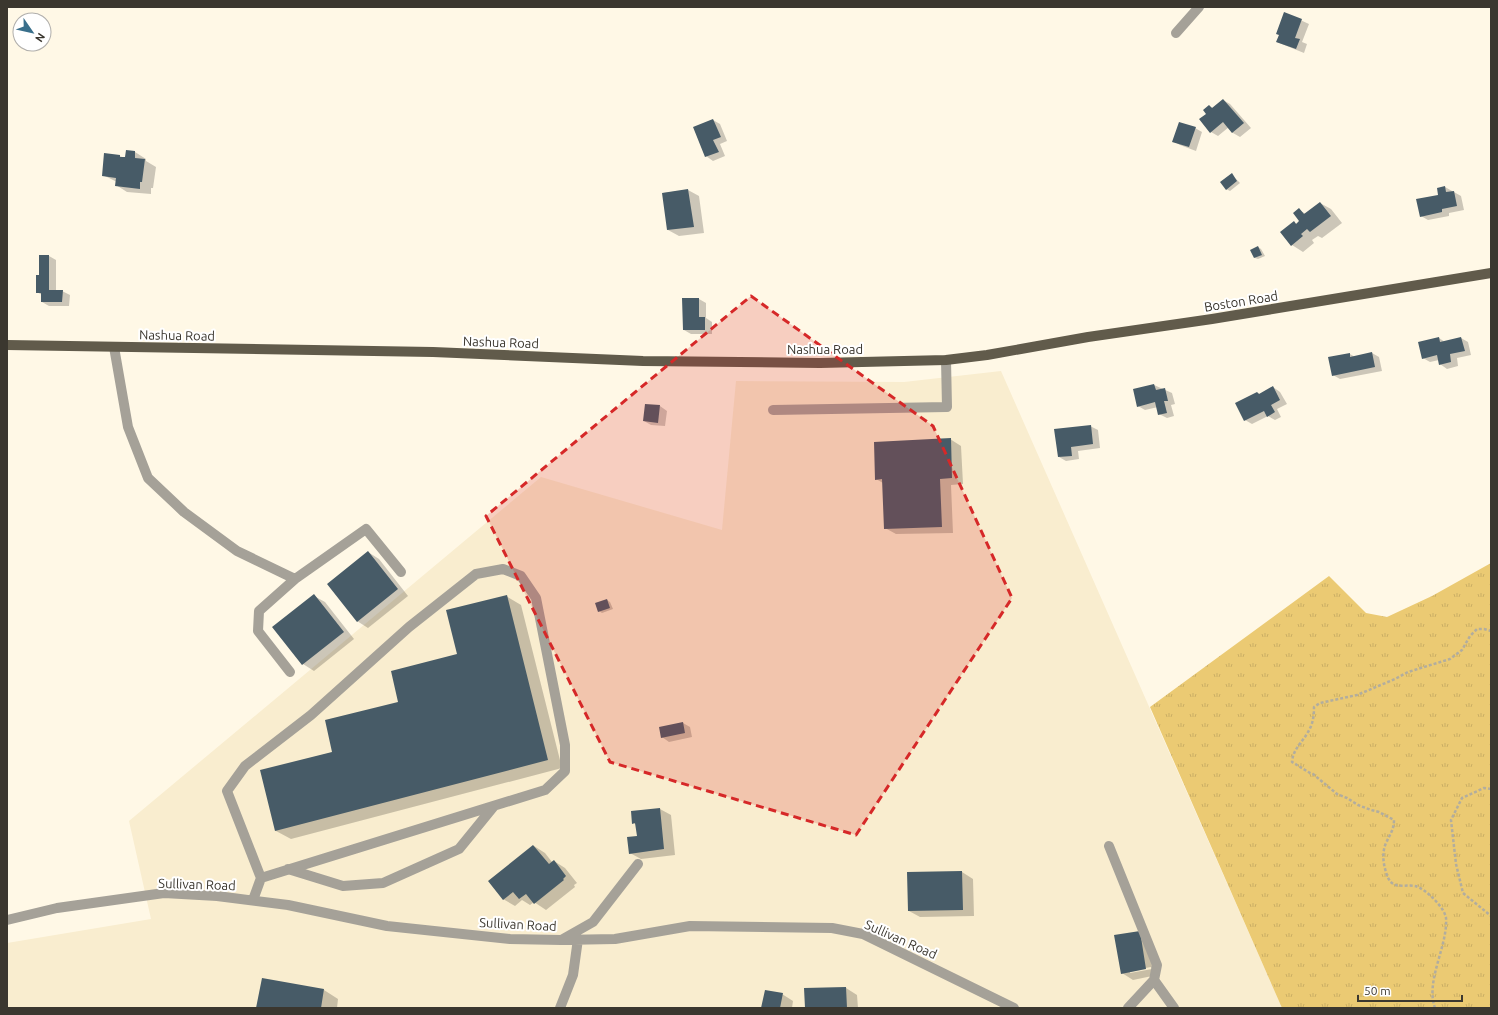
<svg xmlns="http://www.w3.org/2000/svg" width="1498" height="1015" font-family="Ubuntu,sans-serif">
  <defs>
    <pattern id="park-tufts" width="24" height="20" patternUnits="userSpaceOnUse"><rect width="24" height="20" fill="#ebca73"/><path d="M3 7l-1-3M5 7V3M7 7l1-3M15 17l-1-3M17 17v-4M19 17l1-3" fill="none" stroke="#caae64"/></pattern>
  </defs>
  <rect width="100%" height="100%" fill="#fff8e6"/>
  <!-- built -->
  <path fill="#f9edcf" d="M1001,371l281,637h-1275v-65l144,-24 -22,-98 412,-344 181,53 14,-149 168,1z"/>
  <!-- park -->
  <path fill="url(#park-tufts)" d="M1491,563v445h-209l-132,-301 179,-131 37,37 21,4 45,-21z"/>
  <!-- shadow -->
  <path fill="#0003" fill-rule="evenodd" d="M1285,13l24,11 -7,18 5,2 -3,9 -27,-11z
    M1223,100l7,4 21,24 -11,9 -7,-4 -4,-6 -11,9 -7,-4 -4,-18 2,-8 4,2z
    M713,120l7,4 7,17 -7,3 5,12 -12,5 -7,-5z
    M1195,128l7,4 -6,19 -16,-6 -7,-4z
    M127,151l8,1 11,7v2l10,6 -3,21h-2v6l-24,-2 -11,-7 1,-3 -14,-7 16,-19 7,2z
    M1232,175l8,8 -10,8 -4,-2z
    M1445,187l16,9 3,14 -15,3v3l-21,4 -7,-4z
    M688,190l11,6 5,37 -25,3 -11,-6 -5,-37z
    M1320,203l11,6 11,14 -20,15 -4,-2 -6,4 2,3 -11,9 -11,-7 2,-23 3,2 4,-3 -2,-11 7,4z
    M1258,247l3,2 4,7 -7,3 -3,-1z
    M40,256h9l7,4v31h6l8,4 -1,11h-20l-7,-4v-7l-5,-3 3,-16z
    M699,299l7,4v15l6,4v12h-21l-7,-4z
    M1439,338l6,4 16,-4 7,4 3,13 -14,3 1,8 -11,3 -7,-5 -1,-4 -9,2 -7,-4z
    M1372,353l7,4 3,14 -42,8 -7,-4 17,-21 5,3z
    M1154,385l18,8 3,11 -4,1 3,11 -7,2 -8,-4 -1,-7 -13,3 -7,-4z
    M1273,387l7,5 7,12 -10,5 4,8 -6,3 -7,-4 -16,8 -7,-4 12,-27 3,1z
    M660,406l7,5 -2,15 -14,-1 -7,-4z
    M1090,426l8,4 2,18 -22,3 1,8 -13,2 -7,-4z
    M950,439l11,7 2,38 -12,1 2,48 -57,1 -11,-6 -2,-45 -7,-4z
    M368,552l11,7 29,37 -40,32 -11,-7z
    M314,596l11,6 29,37 -40,32 -11,-7 -29,-37z
    M506,596l15,9 41,163 -271,71 -15,-8 -15,-60 73,-19 66,-49 58,-48z
    M607,600l3,2 3,7 -11,4 -3,-2z
    M683,723l7,4 2,10 -23,5 -7,-5z
    M660,809l11,6 4,40 -34,4 -11,-6 8,-16 -1,-12 -4,-2z
    M534,846l11,7 7,9 2,-1 11,7 12,15 -3,2 1,2 -29,23 -12,-8 -4,3 -8,-5 -7,6 -12,-7z
    M962,872l11,7 1,37 -54,1 -11,-6z
    M1140,932l17,43 -24,5 -11,-7zM1151,967l1,2 -22,4v-2z
    M846,988l11,7 1,13h-52l-1,-19z
    M324,990l14,9 -1,9h-80z
    M782,994l11,7 -1,7h-30z"/>
  <!-- building -->
  <path fill="#475b67" d="M1284,12l18,7 -7,19 5,1 -4,10 -20,-7 3,-7 -3,-1z
    M1223,99l21,24 -12,10 -9,-11 -13,11 -11,-14 7,-5 -3,-4 6,-5 3,3z
    M713,119l8,18 -8,3 6,12 -14,5 -12,-30z
    M1179,122l17,5 -7,20 -17,-5z
    M126,150l9,1v7l10,1 -3,23h-2v7l-25,-3 1,-8 -14,-2 2,-23 16,2v2h5z
    M1232,173l5,8 -11,9 -6,-8z
    M1445,186l1,6 8,-1 3,15 -15,3v3l-22,5 -4,-18 22,-4 -1,-7z
    M688,189l6,38 -27,3 -5,-37z
    M1320,202l11,14 -21,16 -3,-3 -6,5 2,2 -12,10 -11,-14 14,-11 2,3 3,-3 -6,-8 6,-5 5,6z
    M1258,246l4,9 -8,3 -4,-8z
    M39,255h10v35h14l-1,12h-21v-9h-5v-18h3z
    M682,298h17v19h6v13h-22z
    M1439,337l1,5 21,-5 4,14 -15,3 1,8 -12,3 -2,-10 -15,4 -4,-17z
    M1372,352l3,15 -43,9 -4,-19 22,-4v4z
    M1154,384l2,6 9,-2 3,13h-4l3,12 -9,2 -3,-13 -18,5 -4,-18z
    M1273,386l7,14 -9,5 4,7 -8,5 -3,-6 -20,10 -9,-18 22,-11 2,2z
    M645,404l15,1 -2,18 -15,-2z
    M1091,425l2,19 -22,3 1,9 -14,1 -4,-28z
    M951,438l1,40 -12,1 2,48 -58,2 -2,-50 -7,1 -1,-38z
    M368,551l30,38 -41,33 -30,-38z
    M314,594l30,38 -42,33 -30,-38z
    M507,595l41,165 -273,71 -15,-61 72,-18 -7,-32 73,-18 -7,-31 66,-17 -11,-44z
    M607,599l3,9 -12,4 -3,-9z
    M683,722l2,11 -24,5 -2,-11z
    M660,808l4,41 -35,5 -2,-17 10,-1 -2,-13 -3,1 -1,-13z
    M533,845l16,19 5,-4 12,16 -3,3 1,1 -30,24 -8,-10 -7,5 -6,-7 -10,8 -15,-19z
    M962,871l1,39 -55,1 -1,-39z
    M1140,931l6,38 -25,5 -7,-39z
    M262,978l62,11 -3,19h-65z
    M846,987l1,21h-42l-1,-20z
    M765,990l18,3 -3,15h-19z"/>
  <g fill="none" stroke-linecap="round" stroke-linejoin="round">
    <!-- path -->
    <path stroke="#b2ad9e" stroke-width="2.5" stroke-dasharray="3 2" stroke-linecap="butt" d="M1491,789l-7,-1 -22,10 -11,22 5,44 7,29 28,23
      M1435,1008c-10,-27 13,-62 11,-90 -1,-10 -21,-30 -31,-32 -13,-2 -24,5 -29,-14 -3,-9 -4,-20 0,-29 4,-9 8,-13 8,-23l-15,-8 -8,-2 -13,-5 -11,-7 -10,-4 -24,-20 -3,-1 -18,-11c1,-13 10,-19 16,-30 5,-8 6,-16 6,-25l6,-4 37,-8 38,-16 13,-7 42,-13 12,-9 8,-14 7,-7h7l7,2"/>
    <!-- minor -->
    <path stroke="#a5a198" stroke-width="10" d="M1176,33l23,-26
      M114,347l14,80 20,51 36,34 53,39 58,28 71,-50 35,43
      M773,410l174,-3 -1,-47
      M290,672l-32,-41 1,-20 36,-32
      M1109,846l48,119 -3,15 -26,28
      M288,869l55,17 40,-3 76,-34 35,-43
      M253,900l8,-22 284,-88 20,-19v-26l-29,-147 -15,-22 -18,-7 -27,5 -67,53 -98,88 -66,51 -18,25 34,87
      M7,920l50,-12 107,-15 53,3 71,9 99,21 123,13 51,1 54,-1 75,-13 142,2 31,6 151,74
      M563,939l30,-17 45,-58
      M1154,980l20,28
      M560,1008l13,-33 5,-36"/>
    <!-- major -->
    <path stroke="#615b4b" stroke-width="10" d="M7,345l426,7 210,9 177,2 126,-3 41,-5 101,-18 124,-18 279,-46"/>
  </g>
  <!-- marked area -->
  <path fill="#d62828" fill-opacity="0.2" stroke="#d62828" stroke-width="3" stroke-dasharray="8 5" stroke-linejoin="round" d="M751,296l182,130 79,172 -156,237 -246,-73 -124,-246z"/>
  <g text-anchor="middle" dominant-baseline="central" stroke-width="4" stroke-linejoin="round" paint-order="stroke">
    <!-- street labels -->
    <g font-size="13" fill="#3b372f" stroke="#fff">
      <text transform="translate(1241 301) rotate(-9)">Boston Road</text>
      <text transform="translate(177 335) rotate(1)">Nashua Road</text>
      <text transform="translate(501 342) rotate(2)">Nashua Road</text>
      <text x="825" y="349">Nashua Road</text>
      <text transform="translate(197 884) rotate(2)">Sullivan Road</text>
      <text transform="translate(518 924) rotate(3)">Sullivan Road</text>
      <text transform="translate(901 939) rotate(24)">Sullivan Road</text>
    </g>
  </g>
  <!-- border -->
  <rect width="1498" height="1015" fill="none" stroke="#3b372f" stroke-width="16"/>
  <!-- north arrow -->
  <g transform="translate(32 32) rotate(124)"><circle r="19" fill="#ffffff" stroke="#b1afac"/>
  <path d="M0-3L7 15L0 10L-7 15Z" fill="#396f8b"/>
  <text y="-6" font-size="11" font-weight="bold" text-anchor="middle" fill="#3b372f">N</text>
  </g>
  <!-- scale -->
  <path d="M1358 995v6h104v-6" fill="none" stroke="#3b372f" stroke-width="2"/>
  <text x="1364" y="995" font-size="12" fill="#3b372f" stroke="#ffffff" stroke-width="3" paint-order="stroke">50 m</text>
</svg>
